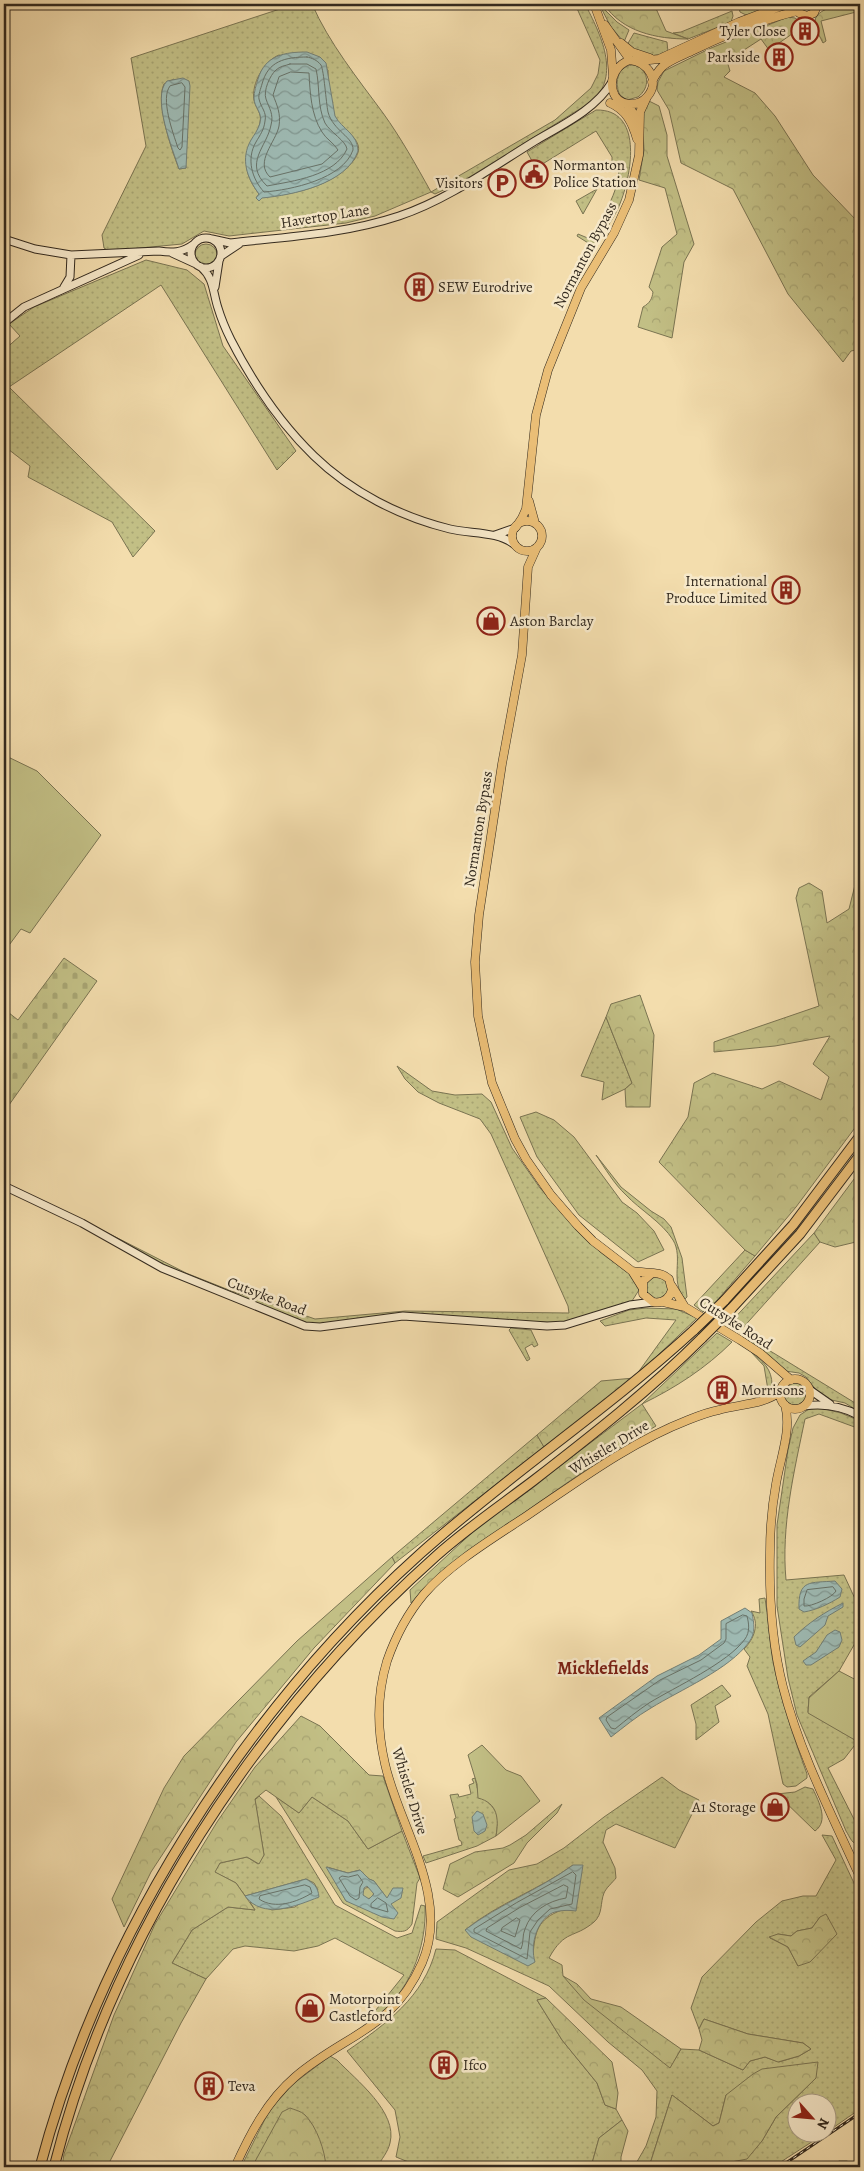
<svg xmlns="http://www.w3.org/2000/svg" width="864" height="2171" font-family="Alegreya,serif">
  <defs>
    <pattern id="grass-dots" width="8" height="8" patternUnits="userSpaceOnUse" patternTransform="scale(1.25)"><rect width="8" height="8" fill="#c2bf85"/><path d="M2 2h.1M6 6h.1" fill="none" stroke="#a7a472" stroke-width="1.8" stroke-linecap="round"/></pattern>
    <pattern id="forest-crowns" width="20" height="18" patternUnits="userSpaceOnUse" patternTransform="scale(1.25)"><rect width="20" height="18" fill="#c2bf85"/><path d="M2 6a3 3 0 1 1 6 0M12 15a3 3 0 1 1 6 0" fill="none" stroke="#a7a472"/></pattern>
    <pattern id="cemetery-stones" width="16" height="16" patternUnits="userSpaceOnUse" patternTransform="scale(1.25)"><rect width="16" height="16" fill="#c2bf85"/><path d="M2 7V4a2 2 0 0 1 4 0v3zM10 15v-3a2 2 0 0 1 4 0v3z" fill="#a7a472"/></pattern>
    <pattern id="water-waves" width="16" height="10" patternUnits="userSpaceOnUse" patternTransform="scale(1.25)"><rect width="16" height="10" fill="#9ebab3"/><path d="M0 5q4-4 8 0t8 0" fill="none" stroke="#819791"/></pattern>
  </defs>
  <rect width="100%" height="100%" fill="#f3ddad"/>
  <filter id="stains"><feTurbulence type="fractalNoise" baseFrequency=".004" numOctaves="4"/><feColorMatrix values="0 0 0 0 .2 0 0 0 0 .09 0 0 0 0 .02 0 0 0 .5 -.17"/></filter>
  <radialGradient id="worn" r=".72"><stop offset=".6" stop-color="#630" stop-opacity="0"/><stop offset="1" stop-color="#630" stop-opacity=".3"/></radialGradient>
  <!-- grass -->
  <path fill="url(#grass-dots)" stroke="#7a7452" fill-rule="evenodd" d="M295,4h17c17,39 46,75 71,109 18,25 33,52 48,79l124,-72 36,-32 7,-14 2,-14 -25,-56h10c15,29 37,72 6,98l-128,79 -28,13 -4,-2 -56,24 -29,7 -117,13 -25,-5 -22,13 -73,7 -5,-3 -2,-13 44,-89 -15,-88zM279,55l49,15c0,16 1,39 10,53 6,8 17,12 20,22 2,5 -1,11 -4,15 -22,28 -64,35 -98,38l3,-4c-12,-16 -17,-31 -8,-50 3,-7 8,-14 9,-22 2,-9 -4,-13 -6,-22 -3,-16 10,-39 25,-45zM174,79l12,89 -7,1c-7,-18 -24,-67 -15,-85z
    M599,4l18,18 12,8 -5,12 -13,-15z
    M732,11l1,5 -2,6 -43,17 -15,-6 8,-1z
    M634,33l33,9 1,10c-19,7 -24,3 -41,-7z
    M635,65c15,6 15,23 3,32l-11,3 -7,-5c-7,-13 -1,-31 15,-30z
    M596,110c47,-1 36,62 25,91 -5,15 -17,30 -25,44l-3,1 -16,-10 1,-2 12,5c12,-23 29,-45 29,-72h-7v-10l-16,-26 -60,37 -9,-16z
    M597,189l-14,25 -7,-13z
    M195 255a11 11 0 1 1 22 0a11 11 0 1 1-22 0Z
    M146,260l41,10 17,14 19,62 73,105 -19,19 -116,-185 -152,102 146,144 -22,26 -21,-35 -84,-45 2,-11 -26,-20v-96l16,-14 -11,-12 25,-17z
    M606,1017l26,66 -7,6 -23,11 2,-18 -23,-6z
    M397,1066l35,25 23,4 27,-1 9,8 21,46 28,40 34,38 26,26 35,26 4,12 -7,11 -46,17 -22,5 -167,-8 -84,10 -151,-59 -66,-39 90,46 48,19 21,6 60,21 90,-8 164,2 -1,-7 -77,-172 -11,-15 -41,-16 -21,-11 -13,-13z
    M536,1112l18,8 20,17 48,65 15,11 17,18 10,19 -26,12 -59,-47 -42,-58 -17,-40z
    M596,1155l25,32 30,24 13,8 7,8 11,31 5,39 -2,2c-16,-18 -1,-41 -12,-59 -11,-18 -33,-30 -47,-45 -12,-11 -21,-27 -30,-40z
    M814,1233l6,9 -80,89 -12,-6z
    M745,1250l10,6 -41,48 -2,-1 -9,9 -9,-7z
    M646 1288a11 11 0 1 1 22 0a11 11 0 1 1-22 0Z
    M646,1308l30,1 21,9 -63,60 42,-58 -30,-2 -41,8 -5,-5 29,-11z
    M511,1328l20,2 7,15 -4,2 -2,-3 -7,4 5,11 -3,2 -18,-31z
    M717,1333l15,9c-26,26 -57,46 -90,62z
    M749,1338l111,68v6l-15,-9 -18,-4 -7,-4 -14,-18 -7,-4 -14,-2 -38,-30z
    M751,1352c12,9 21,17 21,33l-4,5 -4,-24z
    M784 1394a11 11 0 1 1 22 0a11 11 0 1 1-22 0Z
    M820,1408l21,5 19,8v8l-41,-15 -14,5c-11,53 -24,107 -19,161l58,-5 13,28 3,-2v32l-2,5 -19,33 -30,26 -1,15 50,29 -14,18 -16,9 32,63v14c-8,0 -10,-8 -14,-14l-49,-116 -9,-37 -11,-72v-81l11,-75 5,-22 7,-13 9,-6z
    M537,1435l7,12 -149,116 -3,-6z
    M765,1598c3,19 4,39 7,58 7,40 21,79 35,118v4l-11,8 -9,1 -4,-3 -15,-70 -21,-48 3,-9 -6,-8c10,-10 16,-25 7,-38l9,2 -1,-14z
    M722,1685l9,11 -16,10 4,16 -23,18v-16l-5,-19z
    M662,1777l17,13 20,10 -24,48 -59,-24 -10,6 -3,12 12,26 1,10c-3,4 -10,10 -12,15 -4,10 -1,21 -10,29 -20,17 -29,7 -45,36l13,7 1,11 107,91 11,-18 18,1 44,20 7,-9 15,-4 14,5 20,-6 12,-7 -8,-6 -55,-9 -44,-15 -5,10 -8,-21 11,-31 54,-55 26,-21 21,-5h13l20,-36 -14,-25 10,1 28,60v213l-33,23 -1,-28h-30v30h28l-51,33h-64l6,-5h16l31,-21 14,-24 40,-39 -90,17 -7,28 -6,3 -41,-31 -23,72h-15l12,-21 10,-29 1,-26 -15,-21 -34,-28 -59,-56 -83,-38 -30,-9 1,-17 72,-52 28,-6 27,-16 40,-31zM573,1865l-11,45c-25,9 -27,22 -29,45l-68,-25c33,-27 74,-40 108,-65zM820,1917l-22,49 -10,-19 -18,-9 8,-4 13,2 6,-5 15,-3z
    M475,1778l4,17c18,14 21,18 17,41l-19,10 -51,17 -3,-7 39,-11 -1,-4 -2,-1 -5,-21 2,-1 -6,-23 8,-1 1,3 12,-3 -2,-9 5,-2 -2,-4z
    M805,1787l8,2c6,13 16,32 2,42l-38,-37 18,-2z
    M259,1796l22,20 54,89 62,33 15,-5 9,-28 4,1c2,42 -16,88 -52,113l-2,-3 33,-41 -69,-37 -17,8 -24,5 -49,-5 -12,3 -27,30 -34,-16 20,-33 36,-23 27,3 -5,-8 22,8 23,-3 23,-17 -4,-7 -8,-4 -61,17 -9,-13 -22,-11 6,-9 27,-6 11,7 6,-9 -9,-55z
    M276,1797l23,16 13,-16 36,24 20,28 34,-18 18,47 -3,5 -5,41c-5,8 -9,8 -17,7l-52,-28zM327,1867l21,6 12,-3 9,9 5,2 17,23 -45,-3z
    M436,1949l19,1 91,48 -9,2 25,40 35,43 8,22 11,4 6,11 -23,18 -8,29h-170l-25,-10 4,-20 -5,-27 -48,-59c39,-27 77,-54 89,-102z
    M330,2056l7,4c19,20 61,52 53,83 -2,9 -9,17 -13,24h-136l28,-56 24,-27z
    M839,2161h8l5,3v3h-21z"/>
  <!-- forest -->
  <path fill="url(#forest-crowns)" stroke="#7a7452" d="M604,4h50l12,27 22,8c-31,0 -66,-7 -84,-35z
    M738,4h41l-31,12 -8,-4z
    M847,4h13v7l-39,10 5,20 -3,2c-3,-6 -7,-13 -8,-19 -2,-15 22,-18 32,-20z
    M788,17l7,1 7,5v4l-33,23 -8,-11 -34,22 3,10 -6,6 31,16 20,23 38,59 44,46 3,13v115l-9,2 -8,11 -55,-68 -55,-105 -52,-26 -12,-53 -12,-20 1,-8 6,-11 47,-23z
    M649,101l10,5 8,29v21l27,88 -10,18 -12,76 -34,-11 5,-20c7,-4 9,-8 10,-15l-4,-5 13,-40 15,-13 -12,-46 -26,-8 5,-30 -2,-36z
    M860,865v256l-64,86 -41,49 -10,-6 -86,-88 29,-45 6,-34 19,-10 49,16 17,-8 42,19 8,-23 -16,-13 17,-28 -55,10 -61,6v-10l105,-36 -23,-108 3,-10 10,-5 13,8 5,32 22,-14z
    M640,995l14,40 -4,72h-24l-1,-18 7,-6 -26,-66 5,-13z
    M860,1171v70l-25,6 -15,-5 -6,-9z
    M634,1378l-90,69 -7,-12 64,-54z
    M642,1404l14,22c-47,27 -91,58 -135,89 -39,27 -79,52 -110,88l-1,-13 66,-61z
    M392,1557l3,6 -81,85 -78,94 -85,130 -27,55 -12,-28 52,-111 20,-32 113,-115z
    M301,1716l19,10 49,49 14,1 19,55 -34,18 -20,-28 -36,-24 -13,16 -33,-23 -11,9 9,56 -5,9 -12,-7 -27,6 -5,9 21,11 19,27 -27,-3 -36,23 -20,33 34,16 -25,44 -72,140v4h-47l2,-13 50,-139 41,-91 62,-102 38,-55z
    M562,1804l-5,9 -30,30 -13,20 -56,34 -15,-8 7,-25 25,-12 28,-4 7,-3 16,-10z
    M362.5 1893a5.5 5.5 0 1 1 11 0a5.5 5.5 0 1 1-11 0Z
    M826,1914l11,20 -27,28 -12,4 -10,-19 -19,-10 9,-3 13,2 6,-5 15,-3 8,-11z
    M563,1976l14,8 14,15 30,8 60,42 -11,19 -86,-68z
    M546,1998l66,64 6,31 -2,16 -11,-4 -8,-22 -35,-43 -25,-40z
    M704,2019l44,15 55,9 8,6 -12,7 -21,6 -13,-5 -15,4 -7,9 -44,-20 3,-10 -3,-11z
    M818,2062l-2,16 -40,39 -14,24 -15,18 -16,3h-16l-6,5h-60l23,-72 41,31 6,-3 7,-28 27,-21 9,-5z
    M290,2108c5,2 11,3 15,7 12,12 20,36 21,52h-74l30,-55z
    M622,2120l6,11 -7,26v10h-30l8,-29z"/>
  <!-- cemetery -->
  <path fill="url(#cemetery-stones)" stroke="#7a7452" d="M64,958l33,23 -93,131v-103l14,11z"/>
  <!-- park -->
  <path fill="#c2bf85" stroke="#7a7452" d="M4,755l33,16 64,64 -71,98 -9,-4 -17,23z
    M839,1671l21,11v61l-52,-30 1,-15z
    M482,1745l24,25 15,6 19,25 -44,35c3,-17 2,-33 -18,-38l-1,-14 -9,-29z"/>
  <!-- water -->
  <path fill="url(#water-waves)" stroke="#738077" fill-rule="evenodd" d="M307,52l13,5 6,6 9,53c7,13 23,18 23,35 -11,33 -65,44 -96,47l-3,3 -3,-3 3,-4c-12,-16 -19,-35 -8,-54 3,-5 7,-10 9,-17 3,-11 -6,-15 -6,-25 0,-6 2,-13 4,-19 7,-24 27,-27 49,-27z
    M183,78l6,3 1,5 -4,82 -7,1c-6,-19 -28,-72 -12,-88z
    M835,1581l7,8 -2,8c-11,7 -24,13 -36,15l-5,-3c-1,-30 11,-26 36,-28z
    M843,1603v4l-15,9 -3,9 -25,22 -4,-2 -2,-8c14,-14 31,-25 49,-34z
    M745,1608l7,5c2,10 4,20 -3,29 -19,27 -69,48 -98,66 -14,8 -27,19 -40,29l-12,-19 58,-42 42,-21 22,-16v-18z
    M835,1630l5,2 2,8 -3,7 -28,18h-5l-3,-4 13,-9 11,-17z
    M477,1811l6,3 4,11 -2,6 -7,4 -4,-4 -2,-14z
    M573,1865h10l-7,46c-8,-1 -16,-1 -24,2 -16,9 -22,32 -17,49l-7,4 -57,-29 -6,-7c34,-26 74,-40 108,-65z
    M326,1867l22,6 12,-3 9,9 5,2 13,17 6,-10h10l-2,10 -10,6 7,9 -4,6 -12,-2 -36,-16zM367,1886l7,8 -5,5 -6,-4 1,-7z
    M306,1879c8,4 12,8 13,18 -23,9 -56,23 -74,-1z"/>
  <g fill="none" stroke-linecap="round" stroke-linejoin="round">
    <!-- shore -->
    <path stroke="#687268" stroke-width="1" d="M307,57c5,1 10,3 14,8 3,6 5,37 7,47 5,19 26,25 25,38 -10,29 -62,40 -89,42 -12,-13 -18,-33 -8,-50 4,-7 8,-12 9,-21 2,-9 -4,-13 -6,-22 -1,-4 2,-11 3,-15 6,-23 23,-27 45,-27z
      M290,64h17l9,5c4,17 1,37 9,54 5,9 21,18 22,26 -12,27 -54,32 -80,37 -24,-23 0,-39 4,-61 3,-11 -2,-17 -5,-26 -3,-8 4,-24 10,-29 4,-4 9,-4 14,-6z
      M291,72l18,1c1,19 2,42 13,59 4,7 12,11 16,18l-16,14 -52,13c-16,-15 6,-35 9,-51 2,-12 -2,-21 -6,-31l6,-18z
      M182,83l3,4 -3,60 -2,3 -2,-2c-5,-15 -18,-50 -8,-62z
      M833,1587l3,4c-3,6 -25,16 -32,15v-7l3,-9z
      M743,1615l4,1c2,8 3,16 -2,23 -17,24 -70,48 -96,64 -12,8 -23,17 -34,26l-4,-1 -5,-8 1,-3 53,-37 41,-20 23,-17 2,-4v-15z
      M573,1872l3,3 -4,29 -22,5 -12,11 -8,12 -3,27 -53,-27v-3l42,-26z
      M358,1875l5,7 -3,5 -1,11 -3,2 -6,-4 -11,-18 3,-2 6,1z
      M305,1885l5,2 2,6c-15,9 -37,17 -53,6l1,-3z
      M564,1885l4,2 -2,11c-18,3 -35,13 -41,31 -3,6 -1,14 -4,20l-35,-18 1,-3 32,-20z
      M378,1898l8,5 2,9 -17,-5v-3z
      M517,1918l3,2 -5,17 -14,-6 1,-3z"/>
    <!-- secondary casing -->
    <g stroke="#32291e" stroke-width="9">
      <path id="secondary" d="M191 253a15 15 0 1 1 30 0a15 15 0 1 1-30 0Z
        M4,239l31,10 36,6 88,-4c13,2 23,2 35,-7
        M212,239l18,4c56,-6 115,-9 169,-27 48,-16 92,-48 136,-75 27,-16 60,-31 77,-59
        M172,253l24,11
        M221,256l18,-12
        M201,267c13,11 12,26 17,41 3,10 8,22 13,32 21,41 50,84 83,116 37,36 87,61 136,73 21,5 48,2 65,16
        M64,287l6,-10 1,-22
        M215,287l4,-26
        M4,323l20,-16 115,-52
        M495,535l20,-7
        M4,1186l78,37 80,45 143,58 15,1 83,-11 144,10 18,-1 65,-20 23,-3
        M810,1390l20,14
        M804,1406c21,-3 38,0 56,10"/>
    </g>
    <!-- primary casing -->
    <g stroke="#32291e" stroke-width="9">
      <path id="primary" d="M594,4l17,46 2,26
        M795,4l4,9 8,3 7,-3 4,-9
        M605,25l25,35
        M621,43l11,9 18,6
        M630,60c18,2 31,21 17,37 -10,11 -30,9 -34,-6 -4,-13 4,-27 17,-31z
        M640,61l19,-2 80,-37 48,-18
        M652,82c3,-7 6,-11 11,-16 9,-7 21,-11 31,-16 33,-16 67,-30 103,-39
        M610,103c16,7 22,19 27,36
        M627,104l5,7 5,15
        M529,501l6,22
        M512 536a15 15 0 1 1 30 0a15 15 0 1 1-30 0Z
        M516,527l6,-9 4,-9 10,-94 12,-45 33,-82 33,-55 15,-33 10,-45 1,-43 7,-15
        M537,547l-9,20 -6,88 -20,109 -23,151 -4,47 3,54 14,67 23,56 11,20 25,36 27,31 15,15 39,30 10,16
        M632,1271c13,3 28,-1 37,8l3,11c-3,9 -9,14 -19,12l-10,-8v-13l8,-7
        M672,1286l13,21
        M663,1302l22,5 55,33 20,13 31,27
        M780 1394a15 15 0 1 1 30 0a15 15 0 1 1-30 0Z
        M785,1405c7,25 -5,54 -9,79 -4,22 -6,45 -6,68 -1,45 2,92 13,135 17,67 49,128 77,190
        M235,2167c15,-33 32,-66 60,-90 50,-43 98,-47 127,-114 29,-66 -23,-136 -37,-199 -8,-34 -8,-70 2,-103 8,-23 21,-48 37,-67 26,-30 71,-57 104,-79 52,-35 101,-72 160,-95 10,-4 20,-8 31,-10 20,-6 45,-5 62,-19
        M860,2167v-1"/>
    </g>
    <!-- highway casing -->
    <g stroke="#32291e" stroke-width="11">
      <path id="highway" d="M724,1301l69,-76 67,-89
        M731,1309l69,-75 60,-79
        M40,2167c61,-230 203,-454 380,-613 88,-79 187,-144 274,-224
        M54,2167c59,-232 203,-451 381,-610 31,-28 65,-51 98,-76 58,-45 117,-91 169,-143"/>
    </g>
    <!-- secondary -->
    <use href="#secondary" stroke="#f7e9ca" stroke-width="7"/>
    <!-- primary -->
    <use href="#primary" stroke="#eabe76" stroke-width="8"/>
    <!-- highway -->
    <use href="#highway" stroke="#eabe76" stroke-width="9"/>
    <!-- rail casing -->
    <g stroke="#32291e" stroke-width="3">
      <path id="rail" d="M780,2167l80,-54"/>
    </g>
    <!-- rail -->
    <use href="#rail" stroke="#f7e9ca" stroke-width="1" stroke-dasharray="4" stroke-linecap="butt"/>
    <!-- highway-bridge casing -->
    <g stroke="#32291e" stroke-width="11" stroke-linecap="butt">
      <path id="highway-bridge" d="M694,1330l30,-29
        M702,1338l29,-29"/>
    </g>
    <!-- highway-bridge -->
    <use href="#highway-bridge" stroke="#eabe76" stroke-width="9"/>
  </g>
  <!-- icons -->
  <defs>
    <g id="building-ring" transform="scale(1.4375)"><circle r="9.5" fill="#f7e9ca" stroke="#8f2418" stroke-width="1.5"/><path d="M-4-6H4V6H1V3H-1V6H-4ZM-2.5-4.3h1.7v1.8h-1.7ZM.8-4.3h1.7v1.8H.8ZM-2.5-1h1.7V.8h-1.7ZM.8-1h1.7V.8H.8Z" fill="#8f2418"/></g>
    <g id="civic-ring" transform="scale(1.4375)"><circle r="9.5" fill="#f7e9ca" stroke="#8f2418" stroke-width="1.5"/><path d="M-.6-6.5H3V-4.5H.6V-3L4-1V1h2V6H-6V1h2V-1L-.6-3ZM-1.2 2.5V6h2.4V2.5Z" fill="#8f2418"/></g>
    <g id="parking-ring" transform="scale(1.4375)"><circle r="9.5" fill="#f7e9ca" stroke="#8f2418" stroke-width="1.5"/><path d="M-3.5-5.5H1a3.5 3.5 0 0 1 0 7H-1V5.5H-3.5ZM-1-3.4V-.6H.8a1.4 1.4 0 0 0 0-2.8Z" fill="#8f2418"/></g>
    <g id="shop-ring" transform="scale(1.4375)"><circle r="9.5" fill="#f7e9ca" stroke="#8f2418" stroke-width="1.5"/><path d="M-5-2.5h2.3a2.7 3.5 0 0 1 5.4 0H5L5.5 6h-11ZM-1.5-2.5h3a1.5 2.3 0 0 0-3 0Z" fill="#8f2418"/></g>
  </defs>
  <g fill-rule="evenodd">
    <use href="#building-ring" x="805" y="31"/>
    <use href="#building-ring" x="779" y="57"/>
    <use href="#civic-ring" x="534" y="174"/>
    <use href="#parking-ring" x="502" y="183"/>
    <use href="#building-ring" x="419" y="287"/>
    <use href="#building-ring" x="786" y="590"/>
    <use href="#shop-ring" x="491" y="621"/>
    <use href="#building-ring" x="722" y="1390"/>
    <use href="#shop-ring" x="775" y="1807"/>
    <use href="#shop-ring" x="310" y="2008"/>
    <use href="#building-ring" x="444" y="2065"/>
    <use href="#building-ring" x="209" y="2086"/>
  </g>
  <g text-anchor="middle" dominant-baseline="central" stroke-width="5" stroke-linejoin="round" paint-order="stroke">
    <!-- poi labels -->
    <g font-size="15" fill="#32291e" stroke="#f7e9ca" text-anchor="start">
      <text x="786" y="31" text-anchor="end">Tyler Close</text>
      <text x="760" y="57" text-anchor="end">Parkside</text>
      <text x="553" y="165">Normanton<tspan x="553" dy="17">Police Station</tspan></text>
      <text x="483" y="183" text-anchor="end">Visitors</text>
      <text x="438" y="287">SEW Eurodrive</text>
      <text x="767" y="581" text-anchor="end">International<tspan x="767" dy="17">Produce Limited</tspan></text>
      <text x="510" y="621">Aston Barclay</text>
      <text x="741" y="1390">Morrisons</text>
      <text x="756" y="1807" text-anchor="end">A1 Storage</text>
      <text x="329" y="1999">Motorpoint<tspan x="329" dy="17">Castleford</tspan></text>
      <text x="463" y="2065">Ifco</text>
      <text x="228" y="2086">Teva</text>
    </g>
    <!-- street labels -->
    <g font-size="15" fill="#32291e" stroke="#f7e9ca">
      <text transform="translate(325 216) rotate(-9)">Havertop Lane</text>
      <text transform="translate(585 255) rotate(-62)">Normanton Bypass</text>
      <text transform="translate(478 829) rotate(-81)">Normanton Bypass</text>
      <text transform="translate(267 1296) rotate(21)">Cutsyke Road</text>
      <text transform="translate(736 1323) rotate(33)">Cutsyke Road</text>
      <text transform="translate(609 1447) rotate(-31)">Whistler Drive</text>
      <text transform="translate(410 1791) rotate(73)">Whistler Drive</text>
    </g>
    <!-- quarter labels -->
    <g font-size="18" font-weight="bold" fill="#7a1f14" stroke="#f7e9ca">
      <text x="603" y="1668">Micklefields</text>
    </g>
  </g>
  <!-- margin -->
  <rect width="864" height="2171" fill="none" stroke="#f3ddad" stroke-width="20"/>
  <rect x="5" y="5" width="854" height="2161" fill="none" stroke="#32291e" stroke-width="2.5"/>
  <rect x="10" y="10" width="844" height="2151" fill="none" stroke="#32291e"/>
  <!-- north arrow -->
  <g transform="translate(812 2118) rotate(117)"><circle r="24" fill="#f7e9ca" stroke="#a89c85"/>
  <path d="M0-4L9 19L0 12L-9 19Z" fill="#8f2418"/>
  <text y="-8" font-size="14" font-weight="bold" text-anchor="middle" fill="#32291e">N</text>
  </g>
  <rect width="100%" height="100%" filter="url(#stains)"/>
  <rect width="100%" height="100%" fill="url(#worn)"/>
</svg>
